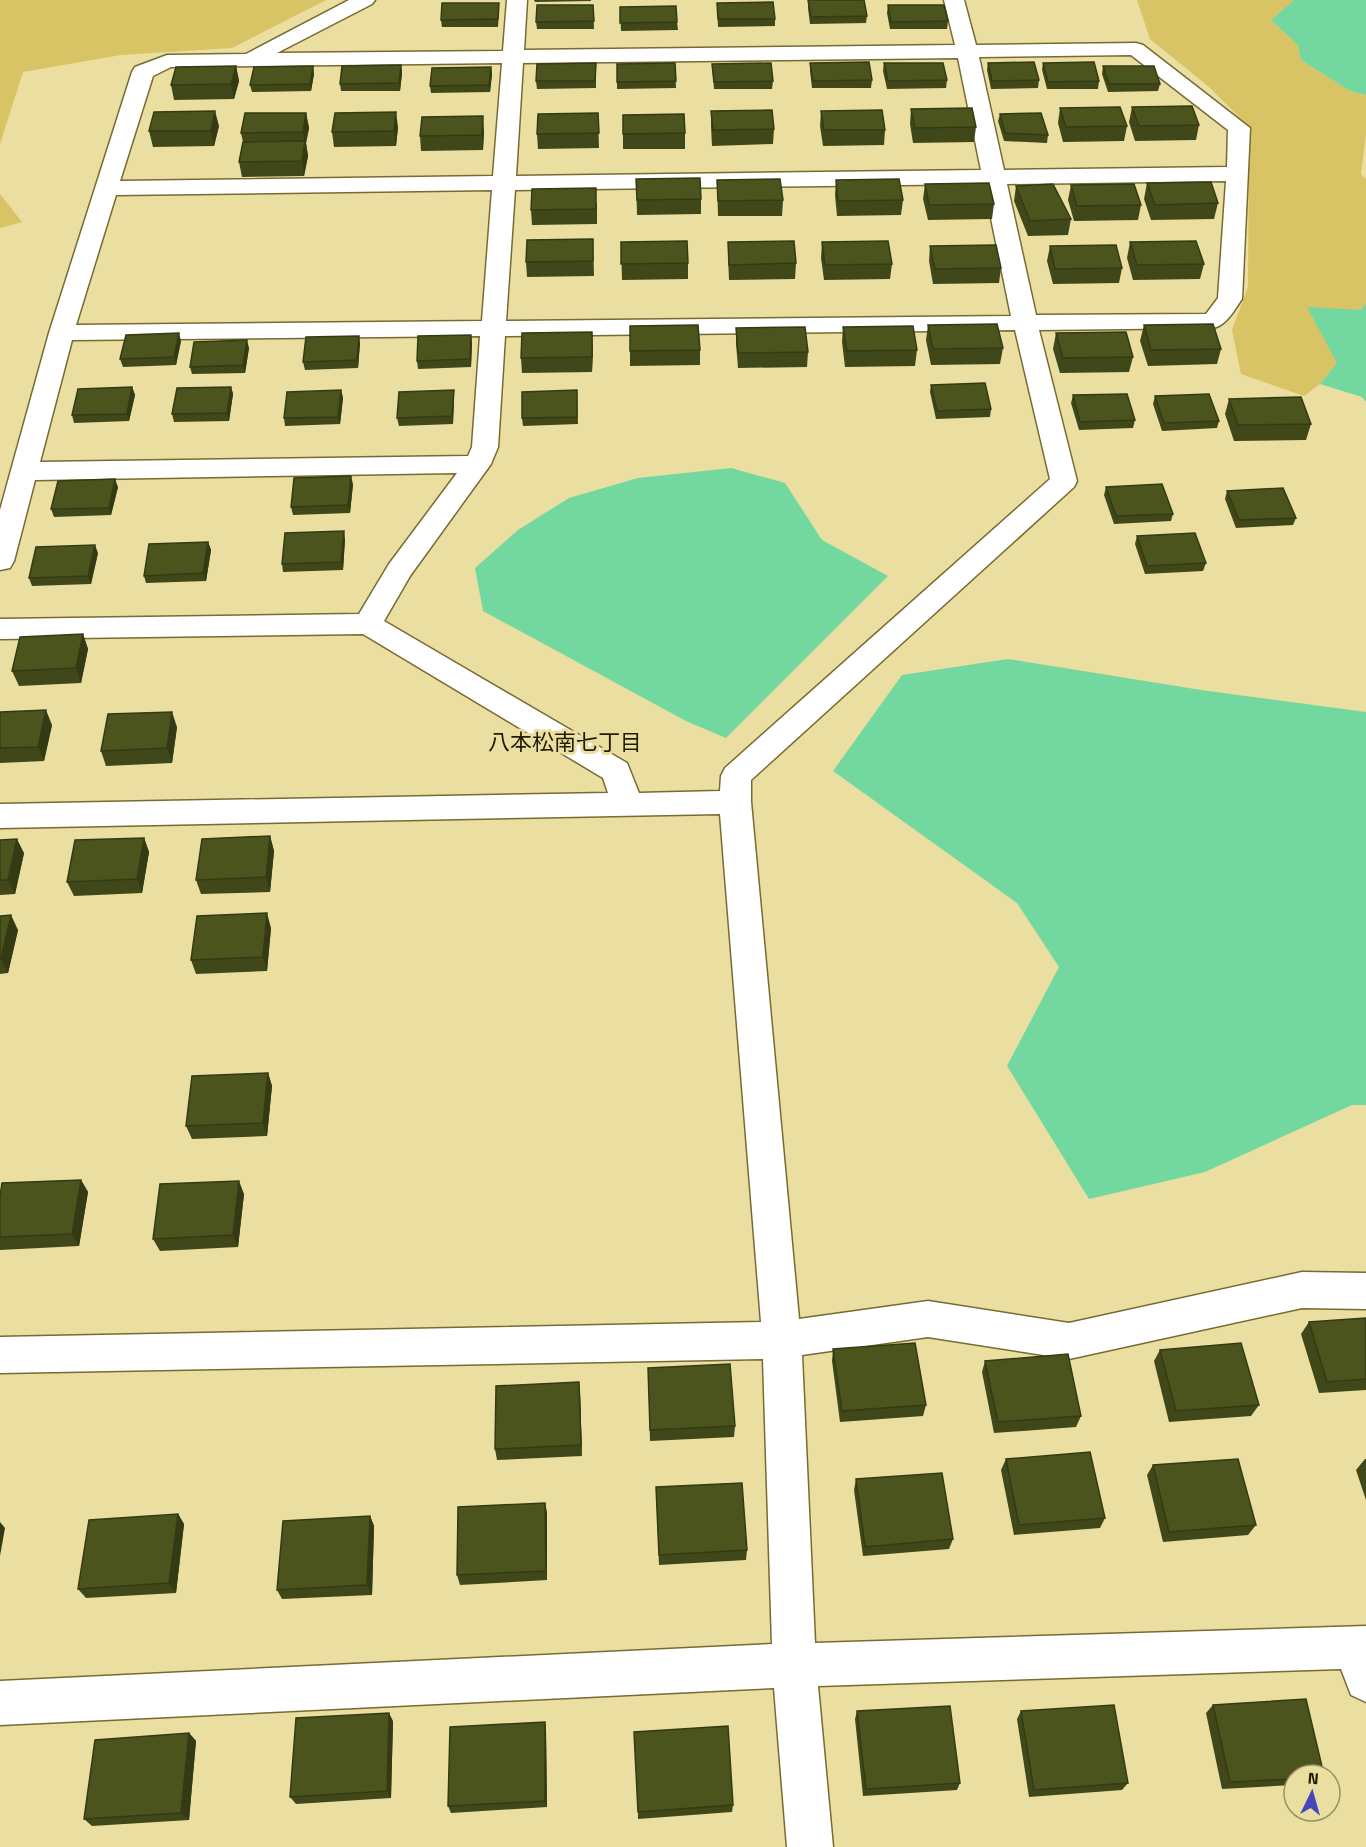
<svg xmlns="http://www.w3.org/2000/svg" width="1366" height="1847" font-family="'Titillium Web','Noto Sans JP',sans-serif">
  <rect width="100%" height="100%" fill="#eadea1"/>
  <!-- green -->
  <path fill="#d8c464" d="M0,0h326l-94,48 -111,7 -98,17 -23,72z
    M1137,0h157l-23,20 27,25 3,15 49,31 16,4v40l-5,39 5,5v124l-29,60 -17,21 -16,12 -63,-22 -9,-44 16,-43 1,-160 -40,-40 -59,-48z
    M0,194l22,28 -22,6z"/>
  <!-- water -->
  <path fill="#72d8a0" d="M1294,0h72v95l-16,-4 -49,-31 -3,-15 -27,-25z
    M1366,303v99l-4,-5 -42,-13 17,-21 -30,-56 54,3z
    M731,468l54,15 37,57 66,36 -162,162 -40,-17 -203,-110 -8,-43 43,-38 51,-32 69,-20z
    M1008,659l193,31 165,22v393h-14l-147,67 -116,27 -82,-133 52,-99 -42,-64 -184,-132 69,-96z"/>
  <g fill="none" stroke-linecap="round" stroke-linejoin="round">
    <!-- street casing -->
    <g stroke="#776b32" stroke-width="3">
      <path id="street" d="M349,0h26l-3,4 -95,49 226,-2 4,-51h20l-3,50 431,-5 -11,-45h20l12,45 160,-2 7,2 107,83 -8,171c-8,11 -15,26 -29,29l-174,2 38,151 -3,6 -323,293v22l48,517 129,-18 141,22 233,-51 64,1v36l-64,-1 -233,51 -141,-22 -126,18 13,288 551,-17v76l-15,-7 -10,-26 -523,17 15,161h-46l-13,-159 -774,37v-44l772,-37 -9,-285 -763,14v-36l761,-15 -41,-508 -720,14v-24l608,-11 -5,-15 -240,-144 -363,5v-20l359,-5 30,-50 68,-91 -422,7 -21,81 -4,7 -10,2v-60l49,-177 83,-261 3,-5 32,-12 79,-1zM1131,55l97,75 -1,37 -223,3 -25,-113zM958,58l23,112 -465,6 7,-113zM502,63l-9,113 -373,5 33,-105 18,-9zM1226,181l-8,117 -12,16 -170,1 -29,-131zM984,184l27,132 -505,5 9,-131zM492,190l-10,131 -406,4 40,-130zM1015,330l35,149 -325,289 -4,8 -1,15 -81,2 -12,-30 -243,-142 26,-45 81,-112 7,-17 7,-111zM480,336l-8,111 -4,9 -428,6 32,-122z"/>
    </g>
    <!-- street -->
    <use href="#street" fill="#fff" fill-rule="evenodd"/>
  </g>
  <!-- wall -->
  <path fill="#404819" d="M534,0h57v1l-56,1z
    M808,0l59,16 -1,7 -56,1 -2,-16z
    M499,3v7l-1,17h-56l-1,-7z
    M717,3l58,16v7l-57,1z
    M593,5l1,24h-57l-1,-7z
    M888,5l60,16 -1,8h-57l-3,-16z
    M620,7l57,15 1,8 -57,1z
    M596,63v25l-59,1 -1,-8z
    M675,63l1,25 -59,1v-25z
    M810,63l62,17 -1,8h-59l-2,-17z
    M884,63l63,17 -1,8 -59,1 -4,-18z
    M988,63l51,17 -1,8 -47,1 -4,-19z
    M1043,63l56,18 -1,8h-51l-5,-19z
    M712,64l61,17 -1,8h-58z
    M401,65l1,8 -2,18h-59l-1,-7z
    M236,66l3,15 -5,18 -60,1 -3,-15z
    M313,66l1,8 -3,17 -59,1 -2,-7z
    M1103,66l57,18 -2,7 -50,1 -6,-18z
    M491,67l1,7 -2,18 -59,1 -1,-7z
    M1132,107l67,18 -3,15 -61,1 -6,-19z
    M1060,108l67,18 -3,15 -61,1 -5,-19z
    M911,109l65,18 -2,15 -61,1 -3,-19z
    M711,111l63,18 -1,15 -61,2 -1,-20z
    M821,111l64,19 -1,15 -61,1 -3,-20z
    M306,113l3,15 -3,15 2,13 -4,20 -62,1 -3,-15 4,-20 -2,-9z
    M598,113l1,35 -61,1 -1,-15z
    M1000,114l48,21 -1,8 -43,-2 -6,-20z
    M623,115l62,18v16h-62z
    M219,126l-5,20 -61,1 -4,-16z
    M398,127l-2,19 -62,1 -2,-15z
    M484,131l-1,19 -62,1 -1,-15z
    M636,179l65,20v15l-64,1z
    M717,180l66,20 -1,16h-64z
    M836,180l67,20 -2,15 -64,1 -2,-21z
    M1147,183l71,20 -4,16 -63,1 -7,-21z
    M925,184l69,20 -2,15 -64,1 -5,-21z
    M1071,185l70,20 -3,15 -64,1 -6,-21z
    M1016,186l55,33 -3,16 -40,1 -14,-35z
    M597,203v21l-65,1 -1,-15z
    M593,239l1,37 -67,1 -1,-15z
    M621,242l67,21v16l-66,1z
    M728,242l68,21 -1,16 -66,1 -1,-23z
    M822,242l70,22 -2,15 -66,1 -3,-22z
    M1130,242l74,22 -4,15 -67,1 -6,-22z
    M930,246l71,22 -2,15 -66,1 -4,-23z
    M1050,246l72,22 -3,15 -66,1 -6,-23z
    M928,325l75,23 -3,16 -69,1 -5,-25z
    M1144,325l77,24 -4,15 -69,2 -8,-25z
    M630,326l70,24v15l-70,1z
    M843,327l74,23 -2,16 -70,1 -3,-25z
    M736,328l72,24 -1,15 -69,1 -2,-25z
    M1056,333l77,24 -4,15 -69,1 -7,-24z
    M181,341l-5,24 -53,2 -3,-8z
    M472,342l-1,25 -53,2 -1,-8z
    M360,343l-2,25 -53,2 -2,-8z
    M593,347l-1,25 -70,1 -1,-15z
    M249,348l-4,25 -53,1 -2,-7z
    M931,385l60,24 -1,8 -54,2 -6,-27z
    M132,387l3,8 -6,26 -55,2 -2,-8z
    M231,387l2,7 -4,27 -55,1 -2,-8z
    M341,390l2,8 -3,26 -55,2 -1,-8z
    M454,390v8l-1,26 -54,2 -2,-8z
    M577,390l1,34 -55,2 -1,-8z
    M1073,395l62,25 -2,8 -54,2 -8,-27z
    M1155,396l64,25 -2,7 -55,3 -9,-27z
    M1229,399l82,25 -5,16 -72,1 -9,-27z
    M353,484l-3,29 -57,2 -2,-8z
    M118,487l-7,28 -57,2 -3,-8z
    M1106,487l67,27 -2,7 -57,3 -10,-29z
    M1227,491l69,27 -3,7 -57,3 -11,-29z
    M1137,536l69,27 -3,8 -58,3 -10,-30z
    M345,539l-2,31 -60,2 -1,-8z
    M208,542l3,8 -5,31 -60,2 -2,-7z
    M98,553l-7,31 -59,2 -3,-8z
    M83,634l5,15 -7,34 -62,3 -7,-15z
    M0,712l52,13 -8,36 -44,2z
    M177,727l-5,36 -66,3 -5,-15z
    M270,836l4,15 -4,41 -69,2 -5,-14z
    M144,838l5,14 -7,41 -68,3 -7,-14z
    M0,840l24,13 -9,41 -15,1z
    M0,916l18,14 -10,43 -8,1z
    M271,928l-4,43 -71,3 -5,-14z
    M268,1073l4,13 -5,50 -75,3 -6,-13z
    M81,1180l7,12 -9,54 -79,4v-54z
    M244,1194l-6,53 -78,4 -7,-12z
    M1366,1318v72l-47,3 -18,-59 8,-12z
    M833,1349l93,56 -3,11 -83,6 -8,-61z
    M1160,1350l99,55 -8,11 -82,6 -15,-61z
    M985,1361l96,55 -5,11 -82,6 -12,-61z
    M648,1368l87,58 -1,11 -84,4z
    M580,1393l2,63 -85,4 -2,-11z
    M1006,1459l99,59 -5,10 -86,7 -13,-65z
    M1365,1459h1v41l-10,-30z
    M1153,1465l103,60 -8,10 -85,7 -16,-67z
    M856,1479l97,60 -4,10 -86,7 -9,-66z
    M656,1487l91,63 -1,10 -87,5z
    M545,1503l2,10v67l-87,5 -3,-10z
    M178,1514l6,10 -8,69 -90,5 -8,-9z
    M370,1516l4,10 -2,69 -90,4 -5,-9z
    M1213,1705l81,70v10l-72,4 -16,-76z
    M857,1711l103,72 -3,7 -94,6 -8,-77z
    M1021,1711l107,72 -6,7 -93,7 -12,-78z
    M393,1721l-2,77 -95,6 -6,-7z
    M545,1722l1,8 1,77 -96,6 -3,-7z
    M189,1733l7,8 -7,79 -97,6 -8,-7z
    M733,1805l-1,7 -94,7v-7z"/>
  <!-- shaded-wall -->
  <path fill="#343b14" d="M401,65l1,8 -2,18 -1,-8z
    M236,66l3,15 -5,18 -3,-15z
    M313,66l1,8 -3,17 -1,-7z
    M491,67l1,7 -2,18 -1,-7z
    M215,111l4,15 -5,20 -3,-15z
    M396,112l2,15 -2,19 -2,-15z
    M306,113l3,15 -3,15 2,13 -4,20 -2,-15 3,-16 -2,-13z
    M483,116l1,15 -1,19 -1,-15z
    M592,332l1,15 -1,25z
    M179,333l2,8 -5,24 -2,-8z
    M471,335l1,7 -1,25 -1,-8z
    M359,336l1,7 -2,25 -1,-8z
    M247,340l2,8 -4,25 -2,-8z
    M132,387l3,8 -6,26 -2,-7z
    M231,387l2,7 -4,27 -2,-8z
    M341,390l2,8 -3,26 -2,-7z
    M454,390v8l-1,26 -1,-8z
    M351,476l2,8 -3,29 -2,-8z
    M115,479l3,8 -7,28 -2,-7z
    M344,531l1,8 -2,31 -2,-8z
    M208,542l3,8 -5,31 -3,-8z
    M95,545l3,8 -7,31 -3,-8z
    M83,634l5,15 -7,34 -5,-15z
    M46,710l6,15 -8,36 -6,-14z
    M172,712l5,15 -5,36 -5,-15z
    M270,836l4,15 -4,41 -4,-15z
    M144,838l5,14 -7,41 -5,-14z
    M17,839l7,14 -9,41 -7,-14z
    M267,913l4,15 -4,43 -4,-14z
    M11,915l7,15 -10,43 -7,-14z
    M268,1073l4,13 -5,50 -4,-13z
    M81,1180l7,12 -9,54 -7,-12z
    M239,1181l5,13 -6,53 -5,-12z
    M579,1382l1,11 2,63 -1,-11z
    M545,1503l2,10v67l-1,-9z
    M178,1514l6,10 -8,69 -7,-10z
    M370,1516l4,10 -2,69 -5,-10z
    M0,1522l5,6 -5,28z
    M389,1713l4,8 -2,77 -4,-7z
    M545,1722l1,8 1,77 -2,-6z
    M189,1733l7,8 -7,79 -8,-7z"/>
  <!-- building -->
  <path fill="#4b541d" stroke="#343b14" stroke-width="1.5" d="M808,0h56l3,16 -56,1z
    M773,2l2,17h-57l-1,-16z
    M442,3h57l-1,16 -57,1z
    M537,5h56l1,16 -58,1z
    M888,5h56l4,16 -57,1z
    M676,6l1,16 -57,1v-16z
    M869,62l3,18 -59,1 -3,-18z
    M1034,62l5,18 -47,1 -4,-18z
    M1094,62l5,19 -51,1 -5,-19z
    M596,63l-1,18h-59l1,-17z
    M675,63l1,18 -59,1v-18z
    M771,63l2,18 -59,1 -2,-18z
    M884,63h59l4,17 -59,1z
    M401,65l-2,18 -59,1 2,-18z
    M236,66l-5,18 -60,1 5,-18z
    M313,66l-3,18 -60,1 4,-18z
    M1103,66h51l6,18h-51z
    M491,67l-2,18 -59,1 2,-18z
    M1192,106l7,19 -60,1 -7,-19z
    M1120,107l7,19 -61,1 -6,-19z
    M972,108l4,19 -61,1 -4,-19z
    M772,110l2,19 -61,1 -2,-19z
    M882,110l3,20h-61l-3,-19z
    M215,111l-4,20h-62l5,-19z
    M396,112l-2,19 -62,1 3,-19z
    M245,113h61l-3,19 -62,1z
    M598,113l1,20 -62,1 1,-20z
    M1041,113l7,22 -43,-2 -5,-19z
    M684,114l1,19 -62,1v-19z
    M483,116l-1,19 -62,1 2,-19z
    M305,141l-3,20 -63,1 4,-20z
    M700,178l1,21 -64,1 -1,-21z
    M780,179l3,21 -65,1 -1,-21z
    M899,179l4,21 -65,1 -2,-21z
    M1211,182l7,21 -63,2 -8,-22z
    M989,183l5,21 -65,1 -4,-21z
    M1053,184l18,35 -41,2 -14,-35z
    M1134,184l7,21 -64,1 -6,-21z
    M596,188v21l-65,1 1,-21z
    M593,239v22l-67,1 1,-22z
    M687,241l1,22 -67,1v-22z
    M794,241l2,22 -67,2 -1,-23z
    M888,241l4,23 -67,1 -3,-23z
    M1196,241l8,23 -67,1 -7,-23z
    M996,245l5,23 -66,1 -5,-23z
    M1116,245l6,23 -67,1 -5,-23z
    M997,324l6,24 -70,1 -5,-24z
    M1213,324l8,25 -70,1 -7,-25z
    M698,325l2,25 -70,1v-25z
    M913,326l4,24 -70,1 -4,-24z
    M805,327l3,25 -70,1 -2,-25z
    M592,332v25l-71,1 1,-25z
    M1126,332l7,25 -70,1 -7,-25z
    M179,333l-5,24 -54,2 6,-24z
    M471,335l-1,24 -53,2 1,-25z
    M359,336l-2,24 -54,2 3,-25z
    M247,340l-4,25 -53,2 4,-25z
    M985,383l6,26 -54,2 -6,-26z
    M132,387l-5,27 -55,1 6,-26z
    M231,387l-4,26 -55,1 5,-26z
    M341,390l-3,27 -54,1 3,-26z
    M454,390l-2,26 -55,2 2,-26z
    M577,390v27l-55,1v-26z
    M1127,394l8,26 -55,2 -7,-27z
    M1209,394l10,27 -55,2 -9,-27z
    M1301,397l10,27 -73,1 -9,-26z
    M351,476l-3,29 -57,2 3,-29z
    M115,479l-6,29 -58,1 7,-28z
    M1162,484l11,30 -57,2 -10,-29z
    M1283,488l13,30 -57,2 -12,-29z
    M344,531l-3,31 -59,2 3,-31z
    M1195,533l11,30 -59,3 -10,-30z
    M208,542l-5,31 -59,3 5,-32z
    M95,545l-7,31 -59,2 7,-31z
    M83,634l-7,34 -64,3 8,-34z
    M46,710l-8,37 -38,1v-36z
    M172,712l-5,36 -66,3 7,-37z
    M270,836l-4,41 -70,3 6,-41z
    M144,838l-7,41 -70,3 8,-42z
    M17,839l-9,41h-8v-40z
    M267,913l-4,44 -72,3 6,-44z
    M11,915l-10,44h-1v-43z
    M268,1073l-5,50 -77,3 6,-50z
    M81,1180l-9,54 -72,3v-41l2,-13z
    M239,1181l-6,54 -80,4 7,-55z
    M1366,1318v61l-39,3 -18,-60z
    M915,1343l11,62 -84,6 -9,-62z
    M1241,1343l18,62 -83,6 -16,-61z
    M1068,1354l13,62 -83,6 -13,-61z
    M730,1364l5,62 -85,4 -2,-62z
    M579,1382l2,63 -86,4 1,-63z
    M1090,1452l15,66 -86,7 -13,-66z
    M1238,1459l18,66 -87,7 -16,-67z
    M942,1473l11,66 -88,8 -9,-68z
    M742,1483l5,67 -88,5 -3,-68z
    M545,1503l1,68 -89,4 1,-68z
    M178,1514l-9,69 -91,6 11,-69z
    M370,1516l-3,69 -90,5 6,-69z
    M1306,1699l18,76h-30v4l-64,3 -17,-77z
    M1114,1705l14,78 -94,7 -13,-79z
    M950,1706l10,77 -94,6 -9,-78z
    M389,1713l-2,78 -97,6 6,-79z
    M545,1722v79l-97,5 2,-79z
    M728,1726l5,79 -95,7 -4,-80z
    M189,1733l-8,80 -97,6 11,-79z"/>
  <g text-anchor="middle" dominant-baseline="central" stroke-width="6" stroke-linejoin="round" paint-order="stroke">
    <!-- neighbourhood labels -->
    <g font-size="22" fill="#211c04" stroke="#eadea1">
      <text x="565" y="742">八本松南七丁目</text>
    </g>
  </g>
  <!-- north arrow -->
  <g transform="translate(1312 1793) rotate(5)"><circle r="28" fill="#eadea1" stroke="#9a9062" stroke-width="1.5"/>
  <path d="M0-4.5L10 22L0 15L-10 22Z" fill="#4846bc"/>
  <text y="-9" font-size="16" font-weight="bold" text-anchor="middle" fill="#211c04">N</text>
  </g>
</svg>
